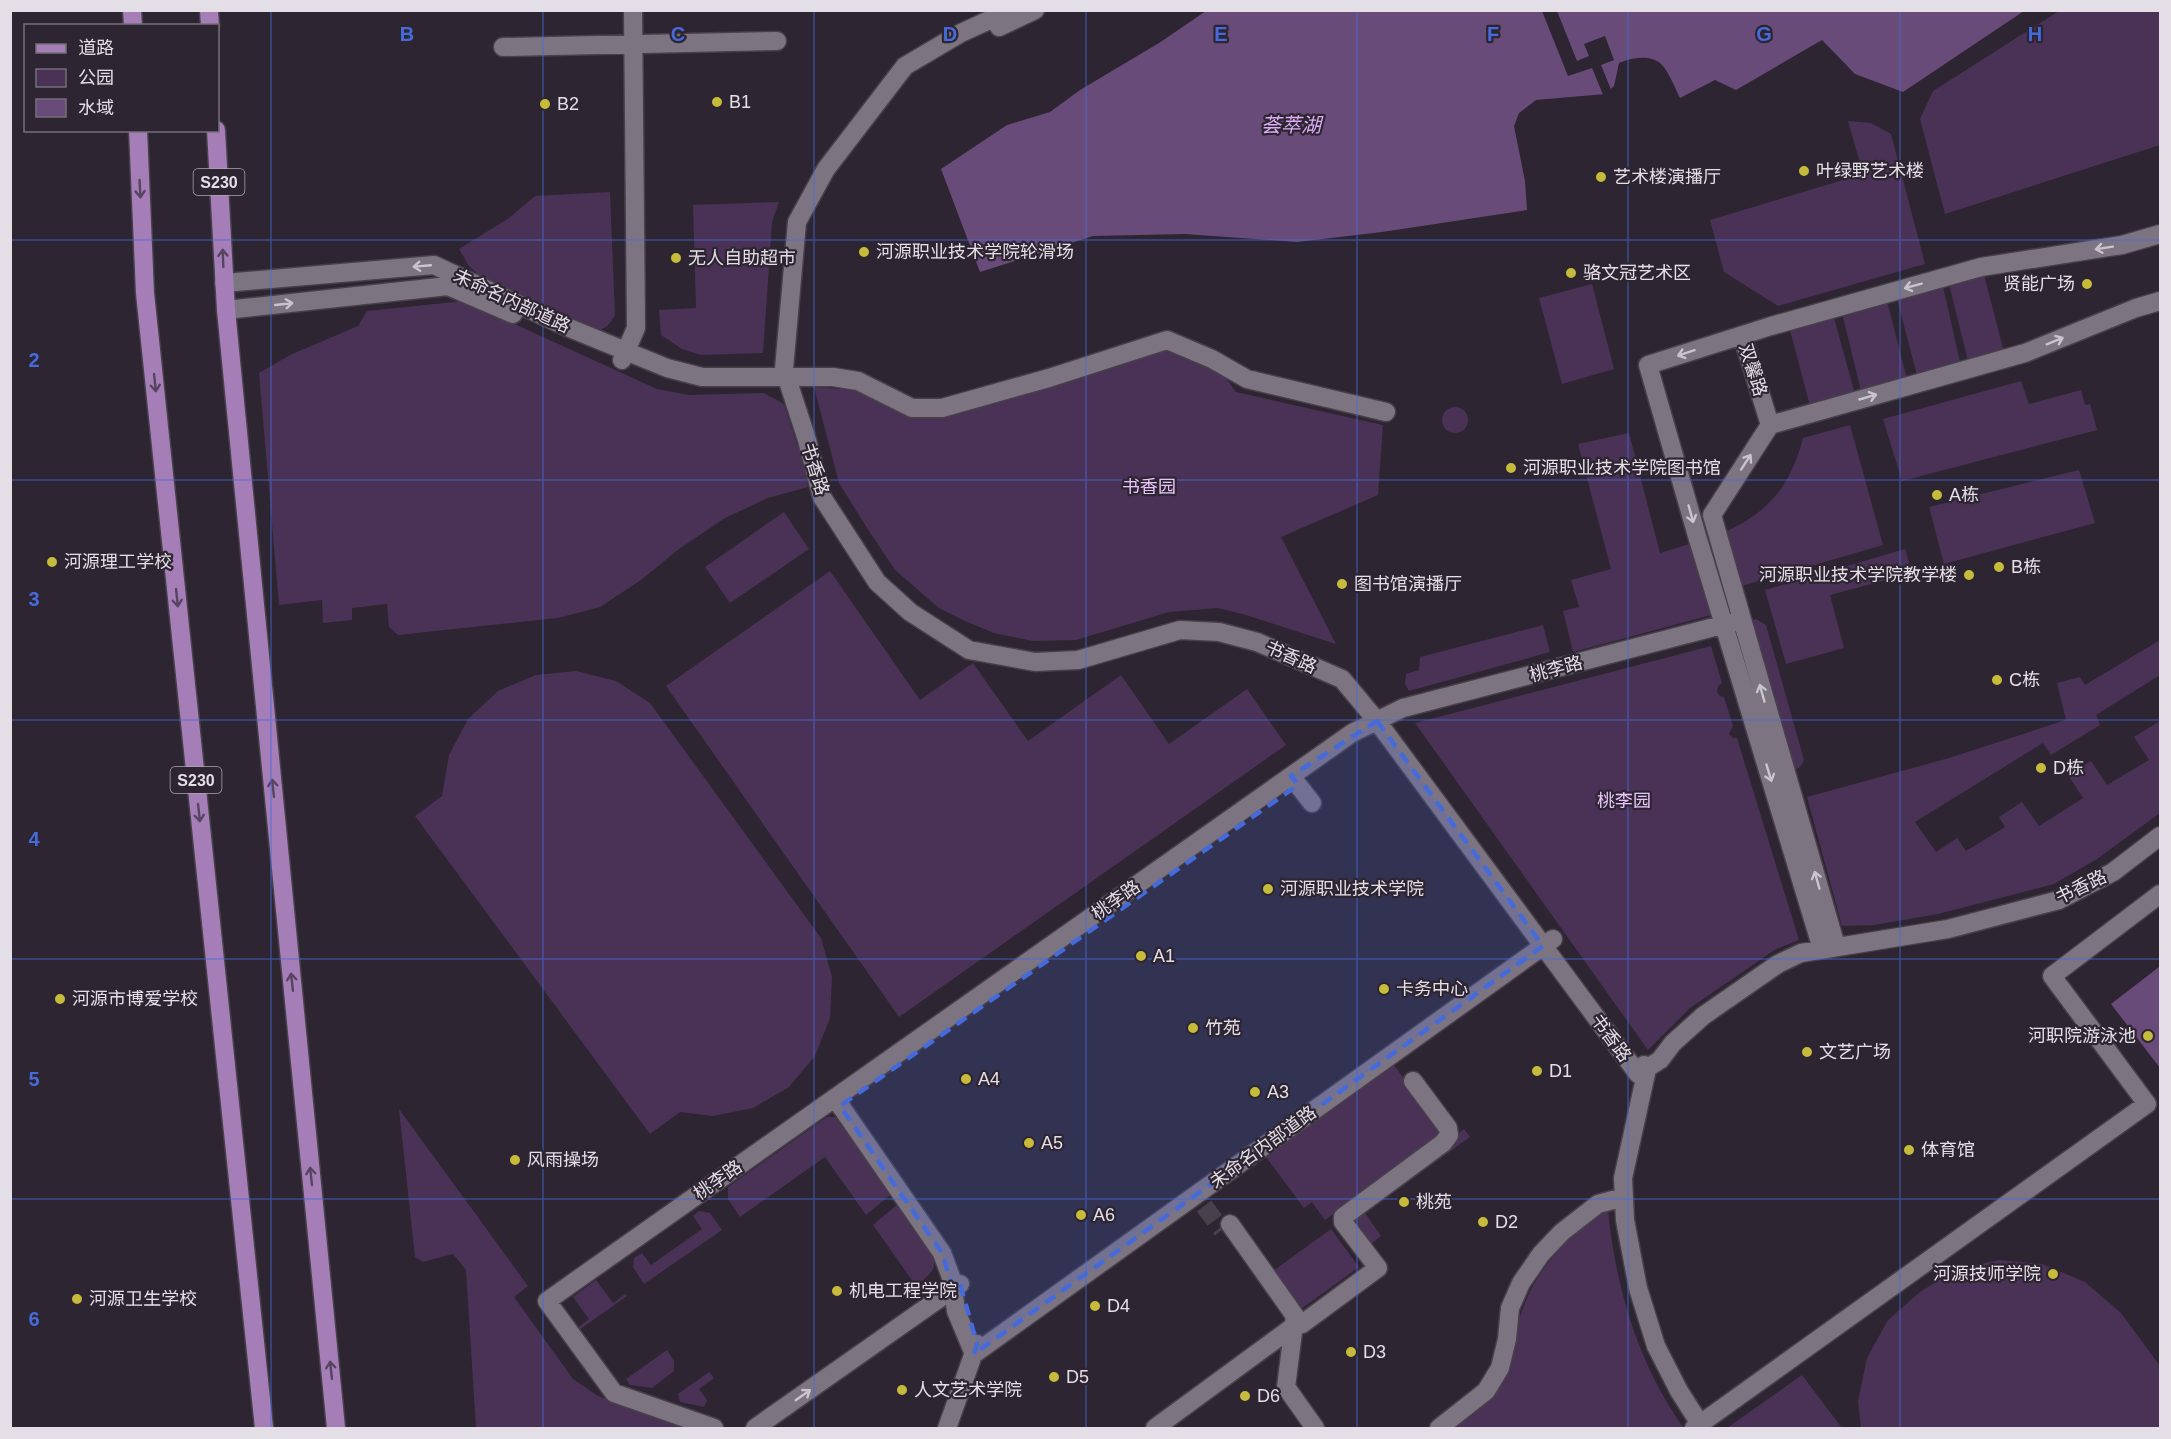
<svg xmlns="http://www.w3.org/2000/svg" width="2171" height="1439" font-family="Helvetica,'Noto Sans SC',sans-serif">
  <rect width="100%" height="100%" fill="#2d2531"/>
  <!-- green -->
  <path fill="#4a3256" d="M2059,11h101v134l-215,69 -25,-95 13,-28z
    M1848,121l23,2 20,11 34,130 -147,42 -54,-34 -14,-52 153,-46z
    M610,192l5,123c-5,9 -10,15 -21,17l-112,-54 -13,-12 -10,-17 50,-31 26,-22z
    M779,202l-7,20 -9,131 -62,2 -19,-6 -21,-14 -2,-25 37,-2 -3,-103z
    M1984,275l20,77 -36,9 -19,-77z
    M1592,284l22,85 -52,15 -23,-86z
    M1943,286l17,76 -43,13 -20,-76z
    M464,301l193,88 32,6 75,-2 20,11 18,56 6,27 -40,11 -43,20 -46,31 -38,31 -41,27 -42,11 -160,17 -9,-8 -2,-23 -35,4v12l-29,3 -1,-23 -43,5 -20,-232 31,-18 68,-29 9,-15z
    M1887,301l20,78 -46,12 -19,-78z
    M1834,318l21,76 -45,12 -20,-76z
    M1161,351l23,3 39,20 13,18 147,33 -5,70 -97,42 55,107 -90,-29 -28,-7 -49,4 -93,28 -43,1 -39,-8 -29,-12 -26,-13 -44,-38 -26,-39 -30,-48 -25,-96 42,3 54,26 30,2z
    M2021,381l8,23 52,-14 4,15 5,-1 7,26 -195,51 -19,-62z
    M1442 420a13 13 0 1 1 26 0a13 13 0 1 1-26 0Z
    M1850,425l33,120 -145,42 -15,-54c46,-21 67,-46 80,-95z
    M1629,433l31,120 33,-10 22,71 -142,38 -10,-41 16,-4 -8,-27 40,-11 -33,-125z
    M2079,470l16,53 -151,41 -15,-57z
    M784,512l25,37 -79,54 -25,-36z
    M1905,549l7,24 -82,22 14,53 -58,16 -21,-74z
    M830,571l90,129 53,-37 55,78 93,-66 48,69 78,-55 39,56 -387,272 -233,-331z
    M1756,619l10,6 38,135c-3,7 -5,9 -13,10l-42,-148z
    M1543,625l7,27 -141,39 -4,-7 1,-10 13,-4 1,-13z
    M2160,640v35l-64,40 4,10 -49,30 -8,-12 -128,79 21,30 21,-14 9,13 39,-24 -6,-10 23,-15 17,24 44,-28 -15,-23 23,-14 16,24 42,-25 -15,-23 26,-16v92l-63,46 -43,25 -116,30 -64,11 -32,1 -35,-129 142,-39 117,-38 -9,-37 23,-6 5,8z
    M1711,646l11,37 -4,3 -1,6 3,4 4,1 9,29 -4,8 4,4h4l62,202 -23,9 -86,59 -42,42 -233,-327z
    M576,671l40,10 34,22 171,235 11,39 -2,41 -15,38 -26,31 -36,21 -40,8 -33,-4 -30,22 -235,-318 27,-20 7,-41 19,-36 30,-28 38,-16z
    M1393,1064l50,68 -118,88 -13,-18 -8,6 -38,-51z
    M399,1109l129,177 -14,11 59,82 25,17 92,32h-214l-10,-158 -13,-16 -30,8 -8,-5z
    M827,1117h8l56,75 -2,4 -23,19 -41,-58 -85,60 -12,-18v-12z
    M1464,1129l6,8 -105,76 16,23 -10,8 -22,-30z
    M898,1204c10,13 44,48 35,65 -3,6 -12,13 -17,17l-43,-61z
    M1608,1210c7,75 31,157 76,218h-233c21,-15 44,-29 56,-54 7,-16 7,-37 12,-54 13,-46 48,-86 89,-110z
    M699,1211l11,2 12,17 -78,54 -11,-17 1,-9 8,-5 9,12 51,-36 -9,-13z
    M1331,1229l28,38 -58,42 -28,-38z
    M1999,1260l43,4 43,18 36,31 39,53v62h-299l-3,-27 9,-43 21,-38 32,-28 37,-23z
    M596,1280l17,23 12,-9 2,2 -48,34 -2,-2 12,-9 -16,-22z
    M667,1350l7,11v10l-22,17 -22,-3 -4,-6z
    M709,1372l5,6 -15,11 8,11 -3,7 -24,-5 -2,-8z
    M1802,1375l40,53h-115z"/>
  <!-- water -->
  <path fill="#694b79" d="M1206,11h818l-121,81 -48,-18 -33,-34 -86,50 -21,-10 -35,18c-4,-8 -12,-28 -19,-34 -11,-10 -30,-6 -42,-1l-5,23 -9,8 -69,6 -17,13 -5,13 11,55 2,29 -145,22 -85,10 -112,-8 -92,2 -113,36 -39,-103 66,-44 43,-13 30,-22 79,-47z
    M2159,967l1,2v99l-49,-64z"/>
  <!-- pier -->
  <path fill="#2d2531" d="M1542,11h15l20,50 12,-5 -5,-12 21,-8 9,24 -13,5 11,27 -5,5h-3l-12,-29 -24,8z"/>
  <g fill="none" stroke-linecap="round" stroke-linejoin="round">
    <!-- street-tunnel -->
    <path stroke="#48414c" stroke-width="18" stroke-dasharray="18 9" stroke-linecap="butt" d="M1204,1206l18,24"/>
    <!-- street casing -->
    <g stroke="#47404a" stroke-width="21">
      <path id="street" d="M1011,10l-50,23 -56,33 -79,103 -29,53 -13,147 23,71 15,57 55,85 33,30 59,38 66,12 43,-2 102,-30 39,2 38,10 85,37 35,42 261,353 22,-14 13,-17 30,-27 75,-52 23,-11 147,-24 111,-29 54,-28 47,-36
        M999,27l36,-17
        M503,47l274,-6
        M224,283l210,-18 133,62 100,41 35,9h131l25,4 54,27h30l107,-30 118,-38 45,19 35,20 139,33
        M226,310l222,-24 65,28
        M1742,335l28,90
        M622,360l14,-32 -3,-318
        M1770,425l-58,90 124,431
        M1770,425l255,-72 111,-45 24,-7
        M1291,776l21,27
        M1822,949l-125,-413 -49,-171 123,-39 210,-59 141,-22 38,-11
        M1644,1065l3,4 -24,109 2,42 13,68 18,58 23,45 21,33 -6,4
        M835,1098l107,155 10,27 4,31 18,43 579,-415
        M1230,1224l65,92 -9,71 29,41
        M1700,1424l447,-320 -95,-128 108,-82
        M714,1428l-100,-35 -67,-92 805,-568 51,-25 338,-88
        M755,1428l205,-144
        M947,1428l30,-84
        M1155,1428l139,-102 8,-2 76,-56 -35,-46v-5l100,-74 6,-8 -1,-7 -35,-47
        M1439,1428l47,-37 14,-23 7,-29 3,-31 11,-25 20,-29 21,-22 36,-28 26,-7"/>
    </g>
    <!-- primary casing -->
    <g stroke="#47404a" stroke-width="21">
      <path id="primary" d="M132,10l1,16
        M209,10l1,16
        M138,130l7,163 119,1135
        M216,130l10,180 110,1118"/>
    </g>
    <!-- street -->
    <use href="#street" stroke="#7d7482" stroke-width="18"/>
    <!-- primary -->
    <use href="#primary" stroke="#a57eb8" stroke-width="18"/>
  </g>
  <!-- one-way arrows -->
  <defs><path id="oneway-shaft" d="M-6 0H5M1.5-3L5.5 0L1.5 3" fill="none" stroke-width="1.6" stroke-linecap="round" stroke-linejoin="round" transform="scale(1.5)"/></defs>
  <g stroke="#574460">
    <use href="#oneway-shaft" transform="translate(140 189) rotate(87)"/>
    <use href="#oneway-shaft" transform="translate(223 258) rotate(-92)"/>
    <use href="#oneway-shaft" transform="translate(155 383) rotate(84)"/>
    <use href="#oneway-shaft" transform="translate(177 598) rotate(84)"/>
    <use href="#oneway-shaft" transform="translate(273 788) rotate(-96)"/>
    <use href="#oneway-shaft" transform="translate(199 813) rotate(84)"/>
    <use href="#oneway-shaft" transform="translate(292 982) rotate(-96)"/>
    <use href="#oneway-shaft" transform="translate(311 1176) rotate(-96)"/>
    <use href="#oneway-shaft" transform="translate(331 1370) rotate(-96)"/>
  </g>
  <g stroke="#cac4cd">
    <use href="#oneway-shaft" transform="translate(2104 248) rotate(171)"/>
    <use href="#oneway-shaft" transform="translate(422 266) rotate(175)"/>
    <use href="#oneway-shaft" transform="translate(1913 286) rotate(165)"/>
    <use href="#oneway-shaft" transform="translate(284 304) rotate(-6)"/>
    <use href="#oneway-shaft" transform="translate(2055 341) rotate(-22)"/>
    <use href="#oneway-shaft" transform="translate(1686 353) rotate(162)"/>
    <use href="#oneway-shaft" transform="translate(1868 397) rotate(-16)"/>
    <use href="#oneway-shaft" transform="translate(1746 462) rotate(-57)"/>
    <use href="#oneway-shaft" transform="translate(1691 514) rotate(74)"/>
    <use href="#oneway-shaft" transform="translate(1762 693) rotate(-106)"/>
    <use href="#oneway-shaft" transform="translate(1769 773) rotate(73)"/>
    <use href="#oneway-shaft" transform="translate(1817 880) rotate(-106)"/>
    <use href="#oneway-shaft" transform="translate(803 1395) rotate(-35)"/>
  </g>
  <!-- marked area -->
  <path fill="#456bdb" fill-opacity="0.2" stroke="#456bdb" stroke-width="4.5" stroke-dasharray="12 8" stroke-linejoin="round" d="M1377,721l166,225 -569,408 3,-10 -17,-60 -7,5 -11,-36 -102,-147 458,-321 -7,-9z"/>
  <!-- grid -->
  <path fill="none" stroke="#456bdb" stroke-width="1.5" stroke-opacity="0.55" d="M271,10v1418M543,10v1418M814,10v1418M1086,10v1418M1357,10v1418M1628,10v1418M1900,10v1418M10,240h2150M10,480h2150M10,720h2150M10,959h2150M10,1199h2150"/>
  <!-- markers -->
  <g fill="#c7bb3b" stroke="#2d2531" stroke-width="2">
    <circle cx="717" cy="102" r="6"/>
    <circle cx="545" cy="104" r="6"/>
    <circle cx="1804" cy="171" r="6"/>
    <circle cx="1601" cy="177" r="6"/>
    <circle cx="864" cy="252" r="6"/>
    <circle cx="676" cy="258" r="6"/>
    <circle cx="1571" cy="273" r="6"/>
    <circle cx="2087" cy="284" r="6"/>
    <circle cx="1511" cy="468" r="6"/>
    <circle cx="1937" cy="495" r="6"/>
    <circle cx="52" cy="562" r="6"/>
    <circle cx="1999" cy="567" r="6"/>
    <circle cx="1969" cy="575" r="6"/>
    <circle cx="1342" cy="584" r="6"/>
    <circle cx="1997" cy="680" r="6"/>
    <circle cx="2041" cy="768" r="6"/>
    <circle cx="1268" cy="889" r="6"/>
    <circle cx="1141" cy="956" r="6"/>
    <circle cx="1384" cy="989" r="6"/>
    <circle cx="60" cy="999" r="6"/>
    <circle cx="1193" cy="1028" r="6"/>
    <circle cx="2148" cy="1036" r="6"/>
    <circle cx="1807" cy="1052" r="6"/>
    <circle cx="1537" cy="1071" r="6"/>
    <circle cx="966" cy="1079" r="6"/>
    <circle cx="1255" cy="1092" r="6"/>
    <circle cx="1029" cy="1143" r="6"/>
    <circle cx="1909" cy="1150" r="6"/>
    <circle cx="515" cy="1160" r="6"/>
    <circle cx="1404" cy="1202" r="6"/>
    <circle cx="1081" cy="1215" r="6"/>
    <circle cx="1483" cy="1222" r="6"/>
    <circle cx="2053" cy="1274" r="6"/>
    <circle cx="837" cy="1291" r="6"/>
    <circle cx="77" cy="1299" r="6"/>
    <circle cx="1095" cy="1306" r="6"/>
    <circle cx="1351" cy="1352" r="6"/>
    <circle cx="1054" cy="1377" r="6"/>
    <circle cx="902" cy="1390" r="6"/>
    <circle cx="1245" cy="1396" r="6"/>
  </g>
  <g text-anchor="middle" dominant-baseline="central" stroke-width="4.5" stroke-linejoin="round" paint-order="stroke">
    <!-- shield labels -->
    <g fill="#2d2531" stroke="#ada6b0" stroke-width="1.5">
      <rect x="193.5" y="169" width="51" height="26" rx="4.5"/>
      <rect x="170.5" y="767" width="51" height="26" rx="4.5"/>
    </g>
    <g font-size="16" font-weight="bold" fill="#e4dee6">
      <text x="219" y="182">S230</text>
      <text x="196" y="780">S230</text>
    </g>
    <!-- poi labels -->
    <g font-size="18" fill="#e4dee6" stroke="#2d2531" text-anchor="start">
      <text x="729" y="102">B1</text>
      <text x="557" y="104">B2</text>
      <text x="1816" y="171">叶绿野艺术楼</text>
      <text x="1613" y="177">艺术楼演播厅</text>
      <text x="876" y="252">河源职业技术学院轮滑场</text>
      <text x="688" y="258">无人自助超市</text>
      <text x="1583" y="273">骆文冠艺术区</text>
      <text x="2075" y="284" text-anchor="end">贤能广场</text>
      <text x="1523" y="468">河源职业技术学院图书馆</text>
      <text x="1949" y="495">A栋</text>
      <text x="64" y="562">河源理工学校</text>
      <text x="2011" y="567">B栋</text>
      <text x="1957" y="575" text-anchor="end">河源职业技术学院教学楼</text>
      <text x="1354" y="584">图书馆演播厅</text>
      <text x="2009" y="680">C栋</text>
      <text x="2053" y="768">D栋</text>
      <text x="1280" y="889">河源职业技术学院</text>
      <text x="1153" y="956">A1</text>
      <text x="1396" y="989">卡务中心</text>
      <text x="72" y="999">河源市博爱学校</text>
      <text x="1205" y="1028">竹苑</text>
      <text x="2136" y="1036" text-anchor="end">河职院游泳池</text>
      <text x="1819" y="1052">文艺广场</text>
      <text x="1549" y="1071">D1</text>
      <text x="978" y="1079">A4</text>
      <text x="1267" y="1092">A3</text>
      <text x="1041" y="1143">A5</text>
      <text x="1921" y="1150">体育馆</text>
      <text x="527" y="1160">风雨操场</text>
      <text x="1416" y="1202">桃苑</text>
      <text x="1093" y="1215">A6</text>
      <text x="1495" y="1222">D2</text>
      <text x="2041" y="1274" text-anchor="end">河源技师学院</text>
      <text x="849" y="1291">机电工程学院</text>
      <text x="89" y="1299">河源卫生学校</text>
      <text x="1107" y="1306">D4</text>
      <text x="1363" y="1352">D3</text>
      <text x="1066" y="1377">D5</text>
      <text x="914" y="1390">人文艺术学院</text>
      <text x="1257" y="1396">D6</text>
    </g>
    <!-- street labels -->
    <g font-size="18" fill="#e4dee6" stroke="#2d2531">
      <text transform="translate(512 301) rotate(25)">未命名内部道路</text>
      <text transform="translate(1753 370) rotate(73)">双馨路</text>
      <text transform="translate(815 469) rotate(73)">书香路</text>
      <text transform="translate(1291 657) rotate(24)">书香路</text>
      <text transform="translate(1556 669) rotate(-15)">桃李路</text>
      <text transform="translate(2081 887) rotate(-26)">书香路</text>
      <text transform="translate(1116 900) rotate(-35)">桃李路</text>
      <text transform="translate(1611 1038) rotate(54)">书香路</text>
      <text transform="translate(1263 1147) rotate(-36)">未命名内部道路</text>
      <text transform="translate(718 1180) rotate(-35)">桃李路</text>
    </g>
    <!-- park labels -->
    <g font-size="18" fill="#e9c3fd" stroke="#2d2531">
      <text x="1149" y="487">书香园</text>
      <text x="1624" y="801">桃李园</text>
    </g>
    <!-- water labels -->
    <g font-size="20" font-style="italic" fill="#dbacf4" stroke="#2d2531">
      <text x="1291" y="125">荟萃湖</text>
    </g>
  </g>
  <g font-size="20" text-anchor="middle" font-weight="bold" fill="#456bdb" stroke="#2d2531" stroke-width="4.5" stroke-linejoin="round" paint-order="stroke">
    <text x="407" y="41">B</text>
    <text x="678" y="41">C</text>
    <text x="950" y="41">D</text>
    <text x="1221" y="41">E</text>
    <text x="1493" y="41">F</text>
    <text x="1764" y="41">G</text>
    <text x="2035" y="41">H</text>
    <text x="34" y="367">2</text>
    <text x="34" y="606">3</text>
    <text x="34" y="846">4</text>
    <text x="34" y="1086">5</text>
    <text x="34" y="1326">6</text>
  </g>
  <!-- border -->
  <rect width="2171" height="1439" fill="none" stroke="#e4dee6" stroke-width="24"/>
  <!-- legend -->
  <rect x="24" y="24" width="195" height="108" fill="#2d2531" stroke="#766f79" stroke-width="1.5"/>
  <rect x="36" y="44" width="30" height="9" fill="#a57eb8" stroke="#766f79" stroke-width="1.5"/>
  <text x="78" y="54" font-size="18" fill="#e4dee6">道路</text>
  <rect x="36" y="69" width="30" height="18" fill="#4a3256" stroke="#766f79" stroke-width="1.5"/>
  <text x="78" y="84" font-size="18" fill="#e4dee6">公园</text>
  <rect x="36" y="99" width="30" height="18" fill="#694b79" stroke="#766f79" stroke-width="1.5"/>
  <text x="78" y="114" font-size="18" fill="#e4dee6">水域</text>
</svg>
